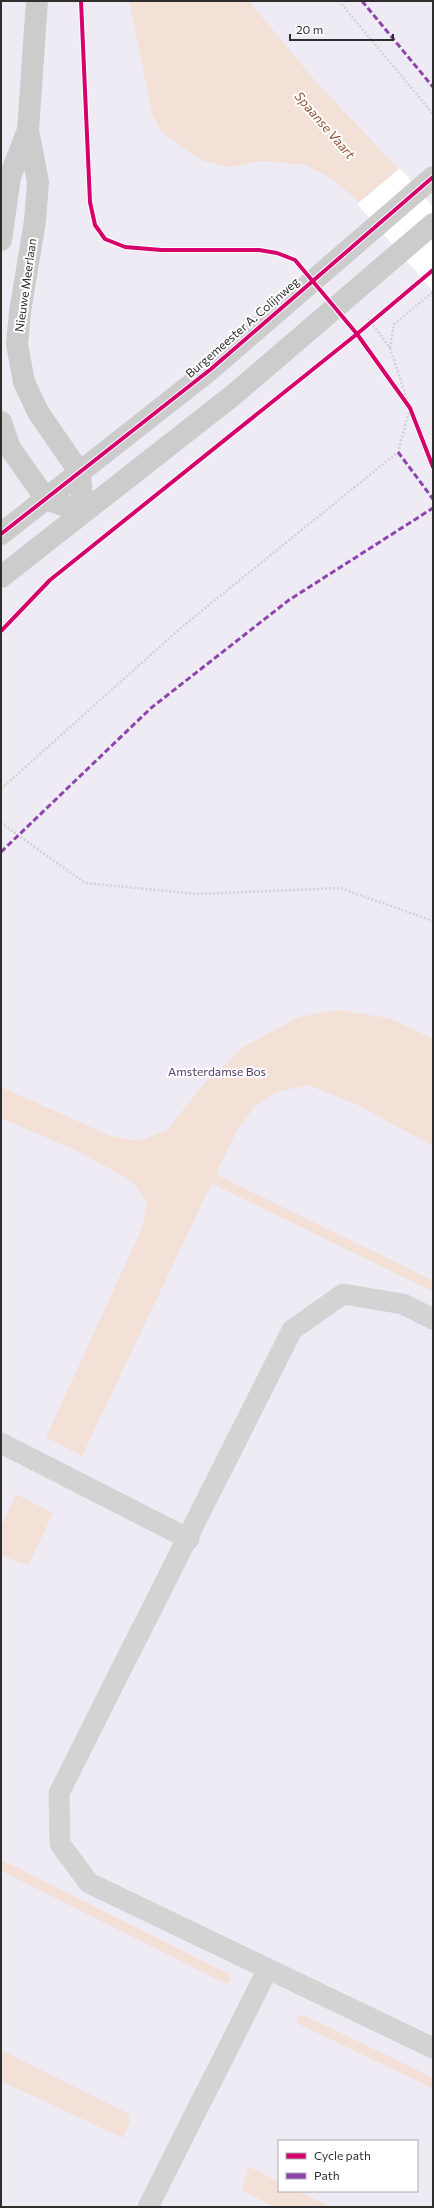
<svg xmlns="http://www.w3.org/2000/svg" width="434" height="2208" font-family="Commissioner,sans-serif">
  <rect width="100%" height="100%" fill="#fff"/>
  <!-- green -->
  <path fill="#efebf5" fill-rule="evenodd" d="M1,1h432v2206h-432zM279,2141h138v50h-138z"/>
  <!-- water -->
  <path fill="#f3e0d7" d="M129,1h120l68,82 79,83 37,44v79l-77,-89 -22,-20 -28,-15 -43,-4 -33,6 -28,-6 -39,-28 -10,-16z
    M338,1010l51,8 44,21v107l-75,-41 -50,-20 -31,7 -21,13 -19,25 -155,326 -36,-19 96,-209 5,-25 -12,-19 -21,-13 -41,-22 -72,-31v-31l110,49 28,5 28,-11 37,-46 39,-37 56,-30z
    M16,1494l37,19 -25,53 -27,-11v-27z
    M1,2050l128,64 1,9 -7,15 -122,-57z
    M248,2166l31,16v9h19l33,16h-57l-32,-17z"/>
  <!-- pier -->
  <path fill="#fff" d="M400,168l33,39v84l-76,-87z"/>
  <g fill="none" stroke-linecap="round" stroke-linejoin="round">
    <!-- stream -->
    <path stroke="#f3e0d7" stroke-width="10" d="M214,1179l219,107
      M1,1865l224,113
      M302,2020l131,63"/>
    <!-- path -->
    <path stroke="#d2d2d2" stroke-width="2.5" stroke-dasharray="2 2" stroke-linecap="butt" d="M339,1l94,113
      M390,348l4,-24 39,-32
      M1,789l182,-163 215,-174 12,-44 -20,-60 -22,-30
      M1,823l84,60 113,11 142,-6 93,33"/>
    <!-- lane -->
    <path stroke="#d3d3d3" stroke-width="21" d="M433,1319l-30,-15 -60,-10 -51,36 -233,463 1,51 29,39 344,165
      M1,1443l188,96
      M148,2207l120,-238"/>
    <!-- secondary -->
    <path stroke="#ccc" stroke-width="22" d="M37,1l-9,129 10,52 -3,39 -15,91 -3,32 7,38 14,30 42,61 3,39
      M1,240l9,-63 18,-47
      M1,422l9,26 36,51 37,13
      M1,534l210,-165 222,-192
      M1,577l231,-181 201,-172"/>
    <!-- quiet -->
    <path stroke="#8e44ad" stroke-width="3" stroke-dasharray="6 3" stroke-linecap="butt" d="M362,1l71,86
      M398,452l35,47
      M1,852l150,-144 138,-108 144,-92"/>
    <!-- cycleway casing -->
    <g stroke="#fff" stroke-width="6">
      <path id="cycleway" d="M81,1l9,201 5,23 10,14 20,8 36,3h98l18,3 18,7 62,74 53,74 23,59
        M1,534l210,-165 222,-192
        M1,631l49,-51 307,-246 76,-64"/>
    </g>
    <!-- cycleway -->
    <use href="#cycleway" stroke="#d6006c" stroke-width="4"/>
  </g>
  <g text-anchor="middle" dominant-baseline="central" stroke-width="4" stroke-linejoin="round" paint-order="stroke">
    <!-- street labels -->
    <g font-size="12" fill="#2e2e2e" stroke="#fff">
      <text transform="translate(25 285) rotate(-82)">Nieuwe Meerlaan</text>
      <text transform="translate(242 327) rotate(-41)">Burgemeester A. Colijnweg</text>
    </g>
    <!-- park labels -->
    <g font-size="12" fill="#51396d" stroke="#fff">
      <text x="217" y="1071">Amsterdamse Bos</text>
    </g>
    <!-- water labels -->
    <g font-size="13" font-style="italic" fill="#955637" stroke="#fff">
      <text transform="translate(325 125) rotate(49)">Spaanse Vaart</text>
    </g>
  </g>
  <!-- border -->
  <rect width="434" height="2208" fill="none" stroke="#2e2e2e" stroke-width="4"/>
  <!-- legend -->
  <rect x="278" y="2140" width="140" height="52" fill="#ffffff" stroke="#ababab"/>
  <rect x="286" y="2153" width="20" height="6" fill="#d6006c" stroke="#ababab"/>
  <text x="314" y="2160" font-size="12" fill="#2e2e2e">Cycle path</text>
  <rect x="286" y="2173" width="20" height="6" fill="#8e44ad" stroke="#ababab"/>
  <text x="314" y="2180" font-size="12" fill="#2e2e2e">Path</text>
  <!-- scale -->
  <path d="M290 34v6h103v-6" fill="none" stroke="#2e2e2e" stroke-width="2"/>
  <text x="296" y="34" font-size="12" fill="#2e2e2e" stroke="#ffffff" stroke-width="3" paint-order="stroke">20 m</text>
</svg>
